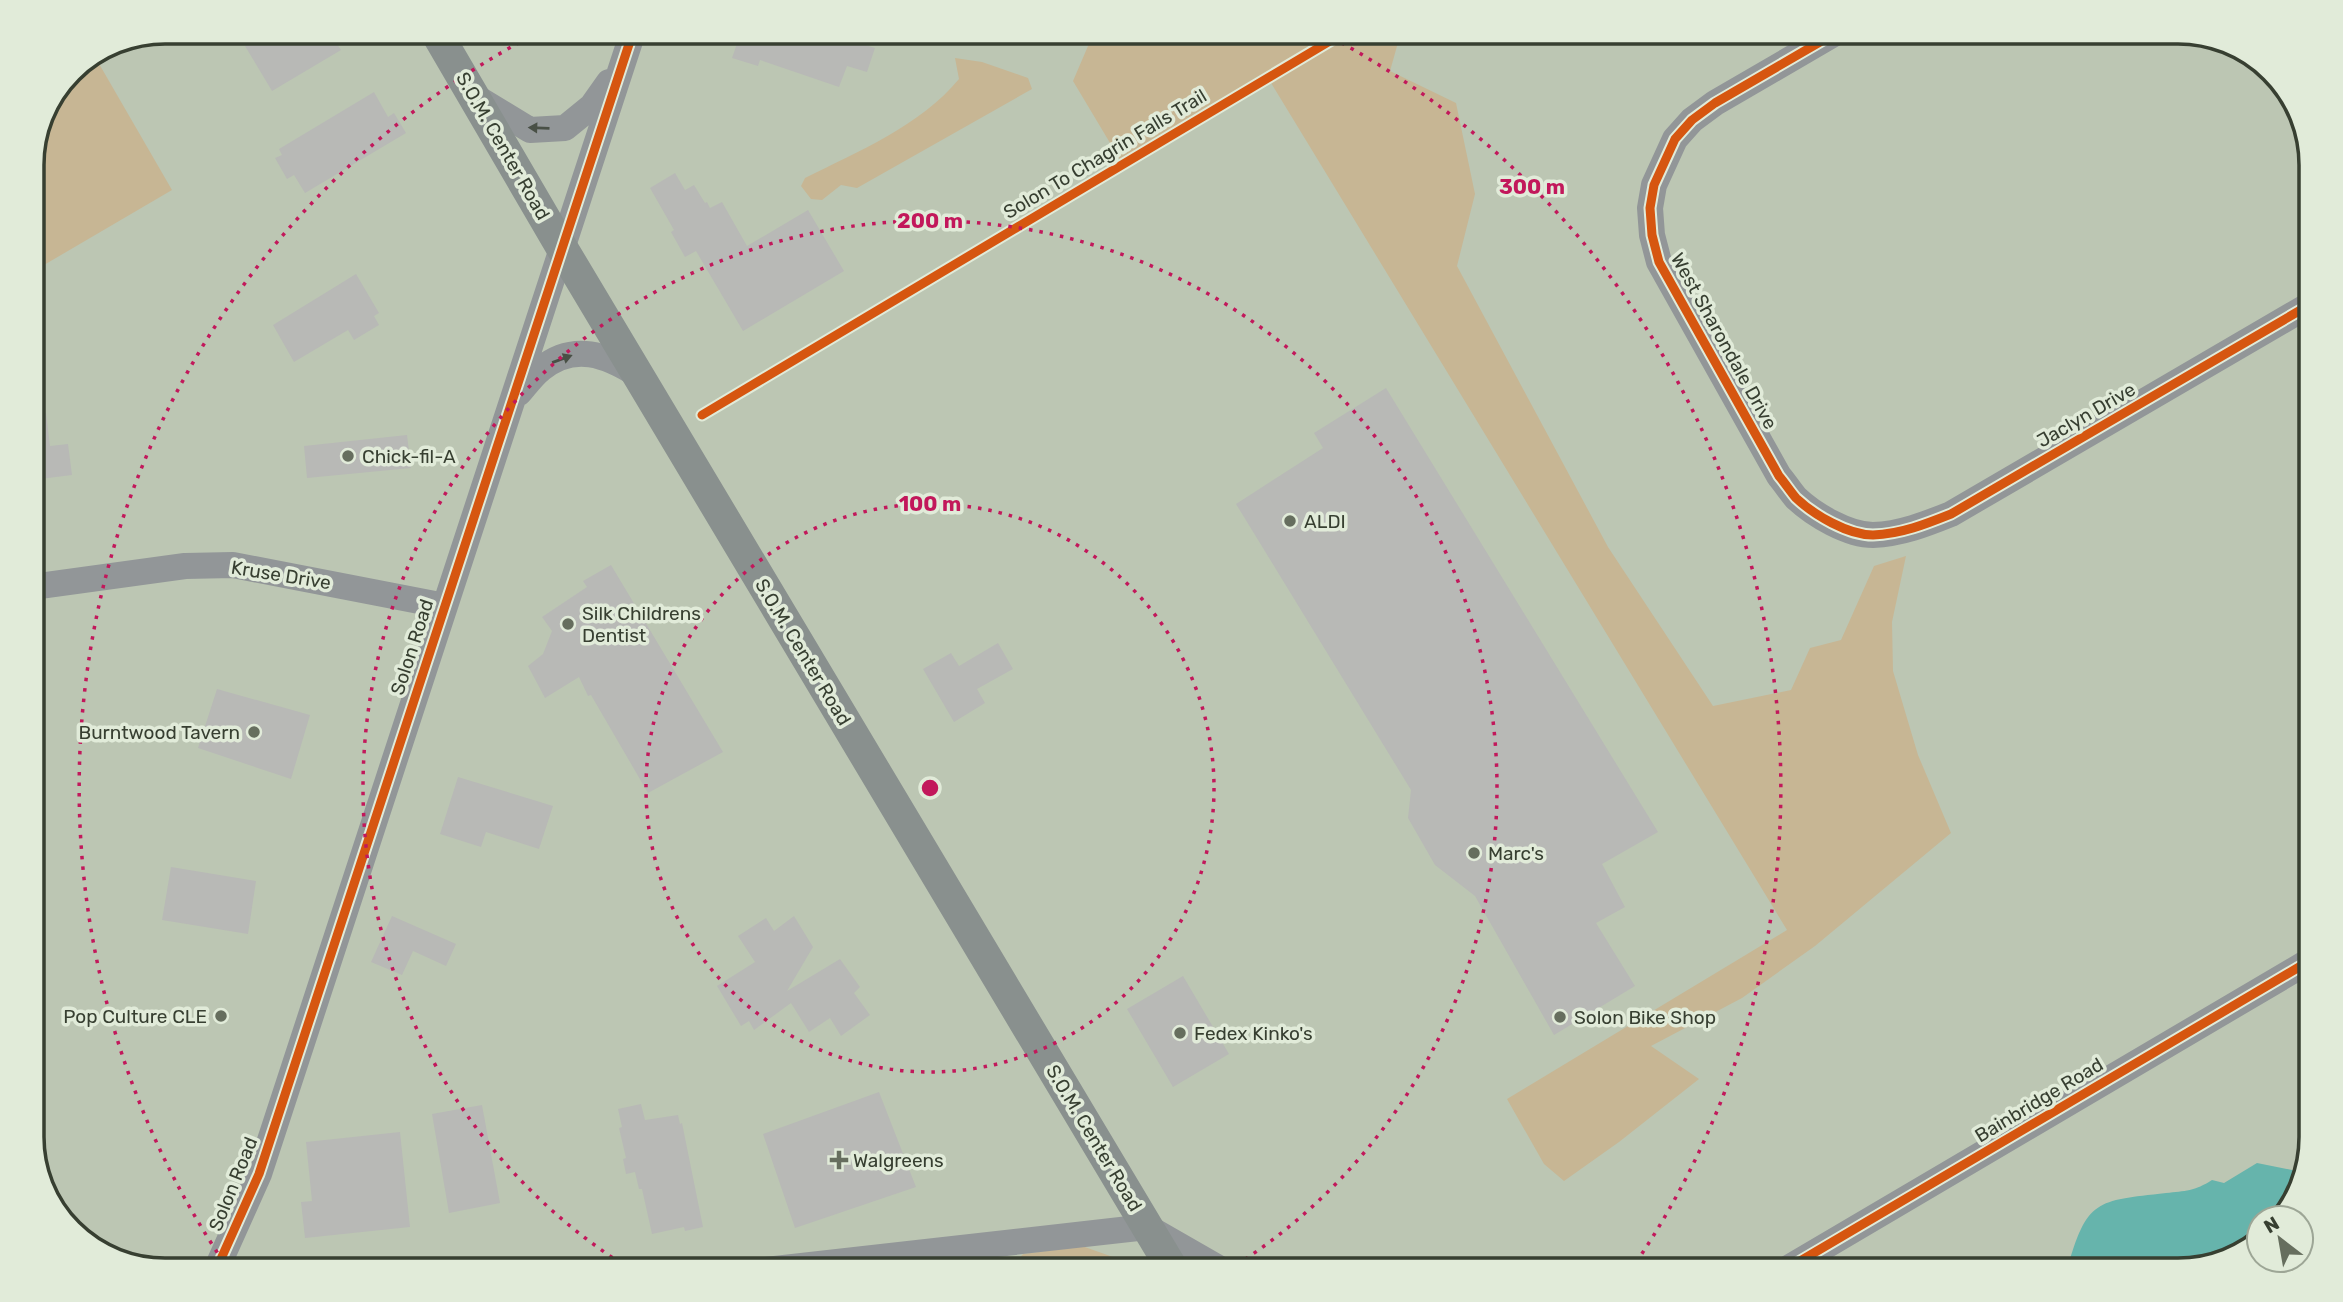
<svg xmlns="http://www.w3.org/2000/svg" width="2343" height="1302" font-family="Rubik,sans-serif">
  <rect width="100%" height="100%" fill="#bcc6b3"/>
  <!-- green -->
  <path fill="#c7b694" d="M1094,32h307l-11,39 66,32 19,91 -18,72 151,281 105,159 78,-16 19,-42 31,-8 33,-74 32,-10 -14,66 1,49 25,84 33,78 -136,113 -73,52 -91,48 48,33 -80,63 -55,39 -20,-17 -37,-65 280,-169 -519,-852 -146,85 -49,-82z
    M955,58l27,4 46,16 4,11 -175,99 -16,-3 -19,15 -11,-1 -10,-13 4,-8c54,-27 115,-52 154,-99z
    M98,62l74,128 -140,82v-115l35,-78z
    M1082,1246l31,11 21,13h-118l-1,-7 8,-9z"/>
  <!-- water -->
  <path fill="#66b4ac" d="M2257,1163l40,8 -4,33 -14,14h-20v20l-14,14 -60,17 -14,-7h-19l-10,8h-75c20,-71 29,-69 99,-77 19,-2 29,-2 46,-13l12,3z"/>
  <!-- building -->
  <path fill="#b8b9b6" d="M270,32h59l12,18 -69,41 -27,-45z
    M741,32h122l-4,11 16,5 -8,24 -20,-6 -8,21 -79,-27 -2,6 -26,-8z
    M374,92l14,25 6,-4 12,20 -101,60 -11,-18 -7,4 -12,-21 7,-3 -3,-6z
    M675,173l10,17 9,-5 11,18 2,-1 3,6 12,-6 25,44 61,-36 36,61 -101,60 -47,-80 -11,6 -14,-25 3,-2 -24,-42z
    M356,274l23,39 -5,3 5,9 -25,15 -6,-10 -54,32 -21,-37z
    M1386,388l272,444 -56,32 23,43 -29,16 39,63 -81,49 -79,-139 -40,-31 -27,-47 3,-28 -175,-286 87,-56 -9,-15z
    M46,413l4,33 18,-2 4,31 -40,5v-65z
    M407,435l4,33 -104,10 -3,-32z
    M611,565l112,187 -75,41 -57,-98 -3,1 -9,-19 -34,21 -17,-32 15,-12 9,-23 -10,-14 45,-30 -4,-6z
    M998,643l15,26 -36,20 8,14 -31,19 -31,-53 28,-16 8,13z
    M217,689l93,26 -19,64 -93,-31z
    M458,777l95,29 -14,43 -53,-17 -5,15 -41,-13z
    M171,867l85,14 -8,53 -86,-14z
    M392,916l64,28 -10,22 -33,-15 -11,24 -31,-13z
    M794,916l19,31 -26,44 53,-32 20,28 -6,6 16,22 -29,21 -11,-18 -21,14 -18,-29 -37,27 -5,-9 -8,5 -24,-40 38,-24 -17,-26 28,-18 8,13z
    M1183,976l46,78 -56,33 -46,-78z
    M879,1092l37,95 -121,41 -32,-94z
    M641,1104l4,16 33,-5 2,9 2,-1 21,104 -18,4 -1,-4 -32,7 -10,-45h-3l-4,-17 -9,2 -3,-15 3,-1 -7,-30 3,-1 -4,-18z
    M482,1105l18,98 -51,10 -17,-99z
    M400,1132l10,95 -105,11 -4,-36 11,-1 -6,-59z"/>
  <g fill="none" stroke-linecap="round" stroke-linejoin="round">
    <!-- minor -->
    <path stroke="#929698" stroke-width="26" d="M1837,32l-122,71 -23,17 -17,19 -21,46 -4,23 2,27 7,27 120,214c6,7 11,15 17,22 18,17 52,37 77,37 28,-1 53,-11 78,-21l360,-210
      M474,96l56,34 35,-2 27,-22 17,-24
      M519,393c7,-8 14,-18 22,-24 33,-27 66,-14 97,6
      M32,587l153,-21 48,-1 212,41
      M216,1270l43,-96 374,-1142
      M766,1270l381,-43 75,43
      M1785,1270l526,-310"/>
    <!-- major -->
    <path stroke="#89908e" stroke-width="32" d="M436,32l126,216 611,1022"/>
    <!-- cycleway casing -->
    <g stroke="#e1ebd9" stroke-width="13">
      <path id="cycleway" d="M1837,32l-122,71 -23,17 -17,19 -21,46 -4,23 2,27 7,27 120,214c6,7 11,15 17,22 18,17 52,37 77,37 28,-1 53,-11 78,-21l360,-210
        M702,415l643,-383
        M216,1270l43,-96 374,-1142
        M1785,1270l526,-310"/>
    </g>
    <!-- cycleway -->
    <use href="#cycleway" stroke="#d65610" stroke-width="9"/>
  </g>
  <!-- one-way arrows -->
  <defs><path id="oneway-solid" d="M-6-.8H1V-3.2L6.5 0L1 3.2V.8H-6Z" transform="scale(1.75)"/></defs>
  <g fill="#495046">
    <use href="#oneway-solid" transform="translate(539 128) rotate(-178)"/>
    <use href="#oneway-solid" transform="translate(562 359) rotate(-20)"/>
  </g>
  <!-- distance rings -->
  <g fill="none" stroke="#c2185b" stroke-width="3.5" stroke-dasharray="3.5 7">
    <circle cx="930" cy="788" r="284"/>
    <path d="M630 1269A567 567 0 1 1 1230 1269"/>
    <path d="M229 1270A851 851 0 0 1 537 33M1323 33A851 851 0 0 1 1631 1270"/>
  </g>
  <!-- markers -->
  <g fill="#666e5e" stroke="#e1ebd9" stroke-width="2.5">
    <circle cx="348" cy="456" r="7"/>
    <circle cx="1290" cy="521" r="7"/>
    <circle cx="568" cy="624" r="7"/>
    <circle cx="254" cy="732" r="7"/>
    <circle cx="1474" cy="853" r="7"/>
    <circle cx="221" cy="1016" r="7"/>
    <circle cx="1560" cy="1017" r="7"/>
    <circle cx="1180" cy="1033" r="7"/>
    <path d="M835.5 1149.5h7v7h7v7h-7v7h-7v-7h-7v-7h7z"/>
  </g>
  <g text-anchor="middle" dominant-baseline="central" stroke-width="7" stroke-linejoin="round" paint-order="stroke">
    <!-- street labels -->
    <g font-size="19" fill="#373f31" stroke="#e1ebd9">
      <text transform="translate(503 146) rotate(60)">S.O.M. Center Road</text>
      <text transform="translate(1105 154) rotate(-31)">Solon To Chagrin Falls Trail</text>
      <text transform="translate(1724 341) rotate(61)">West Sharondale Drive</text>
      <text transform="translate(2086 415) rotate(-30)">Jaclyn Drive</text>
      <text transform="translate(281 575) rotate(9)">Kruse Drive</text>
      <text transform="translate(412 647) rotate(-72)">Solon Road</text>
      <text transform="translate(803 652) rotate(59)">S.O.M. Center Road</text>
      <text transform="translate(2039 1100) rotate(-31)">Bainbridge Road</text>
      <text transform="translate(1094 1138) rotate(59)">S.O.M. Center Road</text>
      <text transform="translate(233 1184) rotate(-68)">Solon Road</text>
    </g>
    <!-- poi labels -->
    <g font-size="19" fill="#373f31" stroke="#e1ebd9" text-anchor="start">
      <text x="362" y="456">Chick-fil-A</text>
      <text x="1304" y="521">ALDI</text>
      <text x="582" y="613">Silk Childrens<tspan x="582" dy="22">Dentist</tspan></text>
      <text x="240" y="732" text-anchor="end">Burntwood Tavern</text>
      <text x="1488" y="853">Marc's</text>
      <text x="207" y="1016" text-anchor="end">Pop Culture CLE</text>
      <text x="1574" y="1017">Solon Bike Shop</text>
      <text x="1194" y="1033">Fedex Kinko's</text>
      <text x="853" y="1160">Walgreens</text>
    </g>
  </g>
  <!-- crop -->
  <path d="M0 0H2343V1302H0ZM165 44H2178A121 121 0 0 1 2299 165V1137A121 121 0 0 1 2178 1258H165A121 121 0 0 1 44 1137V165A121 121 0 0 1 165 44Z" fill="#e1ebd9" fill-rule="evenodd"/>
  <path fill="none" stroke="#373f31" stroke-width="3.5" d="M165 44H2178A121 121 0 0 1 2299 165V1137A121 121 0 0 1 2178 1258H165A121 121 0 0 1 44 1137V165A121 121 0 0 1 165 44Z"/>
  <circle cx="930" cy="788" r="10" fill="#c2185b" stroke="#e1ebd9" stroke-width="3.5"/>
  <g font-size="21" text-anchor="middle" font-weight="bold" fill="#c2185b" stroke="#e1ebd9" stroke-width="7" stroke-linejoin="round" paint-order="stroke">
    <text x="1532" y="194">300 m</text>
    <text x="930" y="228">200 m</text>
    <text x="930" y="511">100 m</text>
  </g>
  <!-- north arrow -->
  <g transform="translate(2280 1239) rotate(329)"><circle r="33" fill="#e1ebd9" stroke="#9da696" stroke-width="2"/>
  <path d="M0-5L12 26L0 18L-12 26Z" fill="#666e5e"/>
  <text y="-10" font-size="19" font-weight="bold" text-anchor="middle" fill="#373f31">N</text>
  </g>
</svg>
